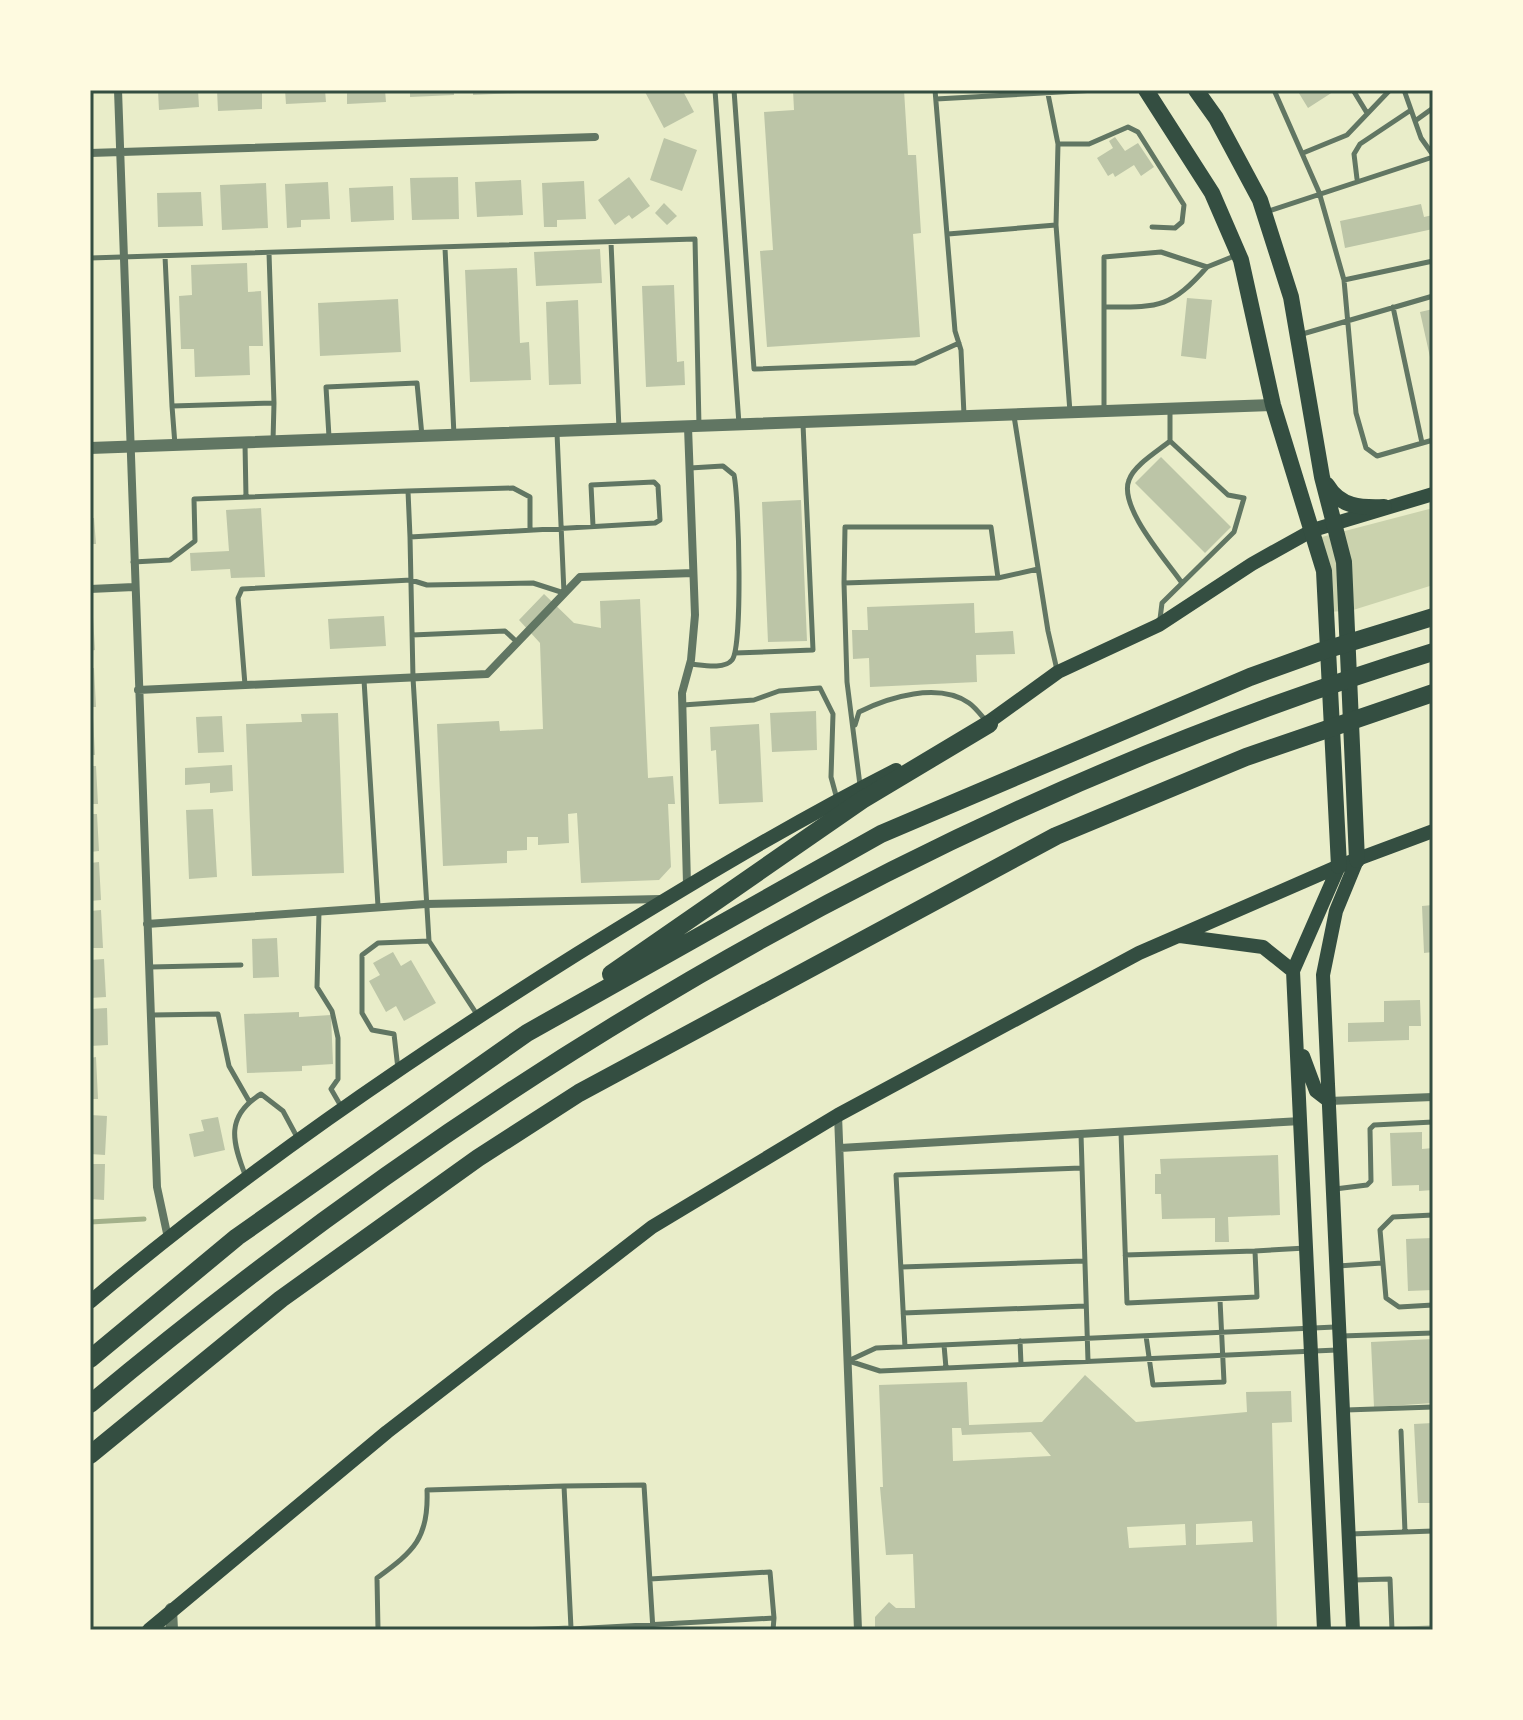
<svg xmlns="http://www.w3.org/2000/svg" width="1523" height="1720" font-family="Quicksand,sans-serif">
  <rect width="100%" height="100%" fill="#e9edc9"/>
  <!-- green -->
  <path fill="#cad2ad" d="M1433,508v77l-83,26 -29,1 -3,-74z"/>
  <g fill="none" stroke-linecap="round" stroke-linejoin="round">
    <!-- stream -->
    <path stroke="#a3b18a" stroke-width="5" d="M90,1222l54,-3"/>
  </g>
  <!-- building -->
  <path fill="#bcc5a7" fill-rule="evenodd" d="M158,90h40l1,17 -40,3z
    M217,90h45v19l-44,2z
    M285,90h40l1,12 -40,2z
    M347,90h38l1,12 -39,2z
    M410,90h44v5l-44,2z
    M473,90h45v3l-45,2z
    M644,90h46l-6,3 10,19 -30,16z
    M793,90h111l4,65h8l5,78 -8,1 7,103 -153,10 -7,-96 13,-1 -9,-138 30,-2z
    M1297,90h39l-28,18z
    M1115,137l10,14 13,-8 16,24 -13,9 -7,-11 -19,12 -2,-4 -5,3 -11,-18 16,-10 -4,-7z
    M664,138l33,12 -15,41 -32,-11z
    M458,177l1,42 -47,1 -2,-42z
    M629,177l21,29 -18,13 -3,-4 -14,10 -17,-25z
    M521,180l2,35 -46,2 -2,-35z
    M584,181l2,38 -29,1v7h-13l-2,-44z
    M328,182l2,37 -29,1v7l-14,1 -2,-44z
    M266,183l2,45 -46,2 -2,-45z
    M393,186l1,34 -43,2 -2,-34z
    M201,192l2,34 -45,1 -1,-34z
    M664,203l13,13 -10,9 -12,-12z
    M1421,204l3,13 9,-2v14l-88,19 -5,-27z
    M600,249l2,34 -66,3 -2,-34z
    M247,263l1,29 13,-1 2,55h-14l1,29 -55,2 -1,-28h-13l-2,-53 13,-1 -1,-30z
    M517,268l3,75 9,-1 2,38 -61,2 -5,-112z
    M674,285l3,77 7,-1 1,24 -39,2 -4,-101z
    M1187,298l25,2 -6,59 -25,-3z
    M398,299l3,53 -81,4 -2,-53z
    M578,300l3,84 -32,1 -3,-83z
    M1433,309v57h-1l-12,-54z
    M1161,457l70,70 -26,26 -70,-70z
    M801,500l6,141 -39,1 -6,-140z
    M261,508l4,69 -34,1 -1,-9 -39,2 -1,-18 39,-2 -3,-41z
    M90,518h4l2,26h-6z
    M544,594l30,29 27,5 -1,-27 40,-2 8,179 25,-2 2,28h-7l3,63 -12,13 -78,3 -4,-70 -9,1 1,29 -31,2v-8h-11v13l-20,1v12l-64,3 -6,-142 62,-3 1,10 43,-2 -3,-86 -21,-23z
    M974,603l1,30 38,-2 2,23 -39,1 1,27 -107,5 -1,-29 -16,1 -1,-29h16l-1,-23z
    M384,616l2,30 -56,3 -2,-30z
    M90,617h3l2,33 -5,1z
    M90,668h4l2,39h-6z
    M816,711l1,39 -45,2 -2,-39z
    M338,713l6,160 -92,3 -6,-152 56,-2 -1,-8z
    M222,716l2,36 -26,1 -2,-36z
    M90,717h3l2,38h-5z
    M759,724l4,78 -44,2 -3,-54 -5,1 -1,-24z
    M232,765l1,26 -23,2v-10l-25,2v-17z
    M90,766h6l2,38h-8z
    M213,809l4,68 -28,2 -3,-69z
    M90,814h7l2,37 -9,1z
    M99,862l2,38 -11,1v-38z
    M1433,905v47l-9,1 -2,-47z
    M101,910l2,38h-13v-37z
    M277,938l2,39 -26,1 -1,-39z
    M393,952l8,14 10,-6 25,43 -32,18 -8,-15 -10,6 -17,-31 11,-6 -7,-12z
    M104,959l2,38 -16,1v-38z
    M1420,1000l1,26h-12v14l-61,2v-19l36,-1v-21z
    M107,1008l1,37 -18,1v-37z
    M299,1012v5l32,-2 2,49 -31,2v5l-55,2 -3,-59z
    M96,1057l2,42h-8v-41z
    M90,1115l17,1 -2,39 -15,-1z
    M218,1117l7,33 -31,7 -5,-23 15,-3 -3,-11z
    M1422,1132v17l11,-1v42l-14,1v-6l-27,1 -2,-53z
    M1278,1155l2,60 -52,2 1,25h-14v-24l-53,1 -1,-25h-6v-20h6l-1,-15z
    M90,1164h15l-1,36 -14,-1z
    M1433,1238v52l-25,1 -2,-52z
    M1433,1339v64l-59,4 -3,-65z
    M1085,1375l51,47 111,-10 -1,-20 45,-1 1,31 -20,1 5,207h-402v-13l14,-15 7,6h19l-2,-54 -27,1 -6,-68h3l-4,-102 88,-3 2,43 73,-3zM952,1428h9l1,7 69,-3 20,24 -98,5zM1252,1521l1,21 -57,3v-21zM1185,1524l1,21 -57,3 -2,-21z
    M1433,1423v80h-15l-4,-79z
    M1433,1625v5h-29v-3z"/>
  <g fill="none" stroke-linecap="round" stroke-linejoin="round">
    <!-- service -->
    <path stroke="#617663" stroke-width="5" d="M715,90l24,334
      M734,90l20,279 161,-6 44,-20
      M935,90l20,241 6,19 3,65
      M1274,90l45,102 25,88 12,133 10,35 11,8 56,-16
      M1353,90l14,23
      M1404,90l17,48 12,17
      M1048,94l10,50 -2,81
      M936,99l160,-9
      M1415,121l18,-13
      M1058,144h31l39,-17 10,5 46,73 -2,17 -7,6 -23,-1
      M1303,153l44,-18 43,-45
      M1357,179l-3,-25 6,-10 51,-34
      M1266,212l167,-55
      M948,234l108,-9 14,187
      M611,242l8,187
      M445,248l9,187
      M269,253l5,150
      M165,256l7,150
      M90,258l605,-19 4,187
      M1344,280l89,-19
      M1104,307c54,0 66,2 103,-40
      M1393,307l29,136
      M1299,335l134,-39
      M1104,409v-152l57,-5 46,15 30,-12
      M1014,416l34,215 9,39
      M329,437l-3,-50 91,-4 5,53
      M1170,441c-12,10 -36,24 -41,39 -11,27 38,81 53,103
      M245,444l1,53
      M175,445l-3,-39 102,-3 -1,38
      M408,491l105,-3 17,9v33
      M133,562l37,-2 25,-19 -1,-42 214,-8 2,46
      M998,578l-7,-51h-146l-1,56 154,-5 40,-9
      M844,583l3,99 13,103
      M1160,619l2,-16 72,-71 10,-34 -16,-3 -58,-54v-30
      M412,635l93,-4 12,11
      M735,653l78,-3 -10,-226
      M690,664c12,1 34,6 42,-4 11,-13 7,-162 2,-185l-11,-9 -33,2
      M364,680l14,226
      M245,685l-7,-87 4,-9 169,-9 16,5 106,-2 31,10 -7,-160
      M683,705l71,-5 25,-9 41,-3 13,26 -2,63 6,22
      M855,725l4,-13c30,-15 79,-30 110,-9 6,4 12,12 17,18
      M319,912l-2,75 15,24 6,27v41l-7,10 11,19
      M150,967l91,-2
      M152,1015l66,-1 11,52 20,35
      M478,1016l-49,-75 -16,-263 -3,-141 245,-14 5,-3 -2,-34 -4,-4 -63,3 2,41
      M398,1069l-4,-35 -22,-4 -10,-17v-58l16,-12 51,-2
      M1121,1132l6,171 130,-6 -2,-46 51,-3
      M1081,1134l7,227
      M246,1177c-14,-35 -21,-61 15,-83l22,17 14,26
      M1335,1189l32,-4 4,-4 -1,-52 4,-4 59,-3
      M1433,1215l-40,2 -13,13 6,68 13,9 34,-2
      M1125,1255l130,-4
      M1338,1266l44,-3
      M901,1267l183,-6
      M903,1313l182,-7
      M1146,1336l7,49 71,-3 -4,-82
      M1341,1336l92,-3
      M1020,1341l1,23
      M944,1345l2,23
      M905,1347l-9,-172 185,-7
      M848,1361l28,-13 459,-21
      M849,1361l31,10 457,-21
      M1346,1410l87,-3
      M1401,1431l4,101
      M564,1486l80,-1 9,145
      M1350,1534l83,-3
      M650,1579l120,-7 4,46
      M1354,1580l36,-1 2,51
      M571,1629l203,-11 -1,12
      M378,1630l-1,-52c37,-27 52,-40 50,-88l137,-4 7,142 -51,2"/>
    <!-- minor -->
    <path stroke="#617663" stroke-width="8" d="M118,90l39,1097 11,51
      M90,153l505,-16
      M90,589l44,-2
      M138,690l349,-16 93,-97 113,-4
      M687,884l-5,-191 9,-33 4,-45 -7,-188
      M147,924l279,-20 235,-5
      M1329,1101l104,-4
      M838,1115l20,515
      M840,1148l461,-27"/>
    <!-- tertiary -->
    <path stroke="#617663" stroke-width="12" d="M90,448l1183,-43
      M171,1609l1,21"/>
    <!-- secondary -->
    <path stroke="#344e41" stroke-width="14" d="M979,729l79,-57 101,-47 93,-61 61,-34 120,-36
      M1180,936l83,11 30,24
      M1303,1056l13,35 13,10
      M90,1302c153,-129 318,-242 487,-348 105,-65 209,-128 319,-184
      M149,1630l238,-198 265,-205 186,-112 301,-162 200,-87 94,-35
      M1324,1630l-31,-659 46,-105
      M1353,1630l-30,-655 13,-64 21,-51"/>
    <!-- primary -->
    <path stroke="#344e41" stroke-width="16" d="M1146,90l66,103 29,67 32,145 51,166 15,295
      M1196,90l20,28 44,82 31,97 31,180 22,85 13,298
      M1327,485c13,22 34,23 57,22"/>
    <!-- motorway -->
    <path stroke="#344e41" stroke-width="18" d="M611,974l251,-174 127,-76
      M90,1359l147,-122 290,-204 354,-199 369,-157 72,-26 111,-34
      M90,1404c399,-333 844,-599 1343,-752
      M90,1455l191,-156 197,-141 101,-65 477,-257 190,-79 187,-64"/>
  </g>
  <!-- border -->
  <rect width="1523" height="1720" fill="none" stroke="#fefae0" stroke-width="184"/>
  <rect x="92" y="92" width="1339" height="1536" fill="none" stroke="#344e41" stroke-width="3"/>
</svg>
